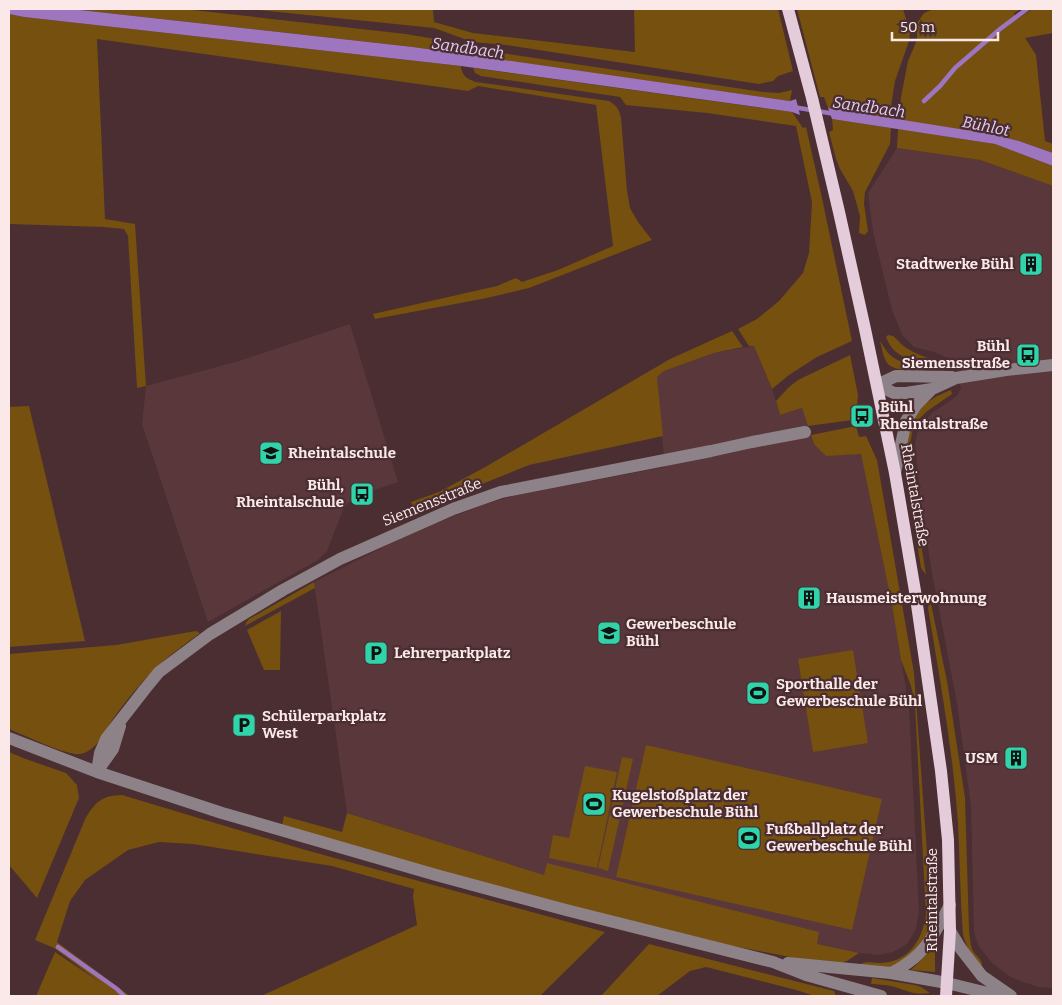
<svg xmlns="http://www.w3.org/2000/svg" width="1062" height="1005" font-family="Bitter,serif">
  <rect width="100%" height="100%" fill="#4a2e31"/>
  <!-- built -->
  <path fill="#59373b" d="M897,148l83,12 73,26v802l-15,-1 -26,-9 -19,-14 -14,-17 -5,-15 -3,-125 -14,-104 -25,-130 -12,-78 -5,-51 3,-15 14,-16 25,-17 4,-8 -5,-19 -9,-11 -13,-6 -20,-5 -12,-12 -10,-25 -19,-78 -5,-39z
    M350,324l48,158 -33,11 -17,10 -5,7 -16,41 -9,9 -110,62 -66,-198 4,-38 93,-25z
    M754,346l18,43 8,26 22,-7 12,36 47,9 31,152 17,102 10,204 -3,18 -9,15 -14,8 -14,3 -29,-3 -34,-8 -272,-69 -197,-62 -33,-231 103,-52 66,-25 33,-10 149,-28 -9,-90 8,-6 50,-18z"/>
  <!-- green -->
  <path fill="#75500e" d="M71,9h113l222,25c15,3 46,6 58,15l-1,6 -50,-8z
    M250,9h183l1,13 39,11 162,19 -1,-43h144l15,62 -15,5 -5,5 -14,3 -253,-39 -33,-3 -39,-14z
    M797,9h106l7,23 -1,9 -14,40 -6,38 -61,-11 -4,-11h-4z
    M934,9h87l-7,4 2,7 16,-11h21v24l-28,5 11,17 9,86 8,3v9l-34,-12 -28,-7 -92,-14 2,-23 7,-36 9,-21v-17l7,-10z
    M9,14l15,3 437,49c1,10 6,13 15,16l133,19c8,5 10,8 12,17l6,73 3,17 8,14 14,18 -123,48 -42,10 -112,21 -2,-5 124,-28 19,-8 6,4 36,-12 55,-24 -17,-141 -118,-19 -10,5 -371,-52 8,180 30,5 11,162 -9,2 -9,-152 -4,-7 -20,-2 -95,-3z
    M482,50l281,42 16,1 13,-3 -2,11 -320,-45z
    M473,68l319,44 11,16 3,-1 16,71 30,143 -35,16 -28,18 -17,14 -18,-43h-5l-11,-17 19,-10 22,-18 24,-28 6,-20 3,-51 -16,-76 -89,-13 -81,-8 -6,-8 -139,-21 -6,-3z
    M832,119l59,9 -1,16 -25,48 -1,12 4,27 -3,4 -6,-2 1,-17 -7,-25 -13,-22 -4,-10 -7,-27 4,-2z
    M898,129l97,15 58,22v20l-73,-26 -83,-12z
    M732,331l11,16 -29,6 -50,18 -7,6 6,59 -134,29 -114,46 -4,-9 28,-10 48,-26 183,-107z
    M888,335l5,1c5,4 9,10 15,13 9,6 20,8 30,13 -23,-2 -43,-1 -52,-25z
    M880,341c3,4 6,10 9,13 13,13 40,13 57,15 -14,0 -49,5 -58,-5 -5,-6 -6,-16 -8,-23z
    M850,355l8,40 -1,11 3,13 -52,7 -6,-18 -22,7 -4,-14 13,-14 9,-7z
    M951,390l1,4 -26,18 -10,10 -4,11 -2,13 7,72 9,57 -5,-7 -13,-82 -3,-31 1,-22 6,-15 11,-13 14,-9z
    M29,406l56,235 -76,6v-240z
    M856,426l3,11 7,-1 11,24 37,213 15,207v42l-2,12 -16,22 -23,12 -31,-1c7,-7 13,-4 22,-4 29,0 43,-22 47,-48l-11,-210 -4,-19 -10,-26 -9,-55 -31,-151 -35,2 -12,-12 -3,-9z
    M314,582l1,6 -70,38 1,-3 3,-4z
    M930,599l17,82 18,117 4,131c1,7 1,16 4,22 4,6 9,8 9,14l-2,4 -11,-17 -6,-17c-3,-37 -3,-74 -5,-111 -5,-73 -18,-144 -30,-216z
    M281,611l-1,59h-16l-17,-40z
    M196,631l4,2c-13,10 -28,20 -40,31 -17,16 -33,35 -47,55 -8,12 -16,32 -33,35 -13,2 -56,-19 -71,-25v-75l107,-9z
    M853,650l15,93 -55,9 -15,-93z
    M646,745l236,54 -30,131 -236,-53z
    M9,752l14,6 43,15 11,12 2,13 -42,100 -28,-33z
    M622,757l11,2 -25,112 -10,-3z
    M585,766l32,6 -20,96 -48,-10 4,-23 16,3z
    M122,795l180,54 303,83 -65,64h-279l156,-71 -4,-29 1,-7 -82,-23 -139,-22 -34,-2 -31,8 -43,30 -15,21 -13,41 73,54h-94l19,-44 46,31 -47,-35 -19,-8 51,-123c11,-16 15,-21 36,-22z
    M347,813l197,62 3,-12 272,69 -2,12 42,9 -12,8 -11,3 -21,-2 -102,-20 -286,-73 -145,-44 2,-9 58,16z
    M935,941v31l-24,-2 14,-14z
    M649,944l185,47 2,5h-21l-19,-6 -90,-23 -16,4 -33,25h-56z
    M872,978l43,7 6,2 9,6c-16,3 -24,-3 -39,-7 -6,-1 -13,-2 -20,-2z"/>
  <!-- water -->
  <path fill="#9e75bf" d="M9,9h62l342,38 377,54 6,-2 4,16 -8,-3 -331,-46 -437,-49 -15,-3z
    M828,108l163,26 28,7 34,12v13l-58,-22 -163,-25z"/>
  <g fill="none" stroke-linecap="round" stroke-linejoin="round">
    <!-- stream -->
    <path stroke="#9e75bf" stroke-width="4.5" d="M924,101l16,-15 15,-18 45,-39 27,-20
      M793,107l42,7
      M58,947l59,42 7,7"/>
    <!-- minor -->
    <path stroke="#8e8289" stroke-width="12" d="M877,385l17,8h12l26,-4 24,-11 50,-8 47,-5
      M877,385l19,-9 56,1
      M895,473l11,-52 10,-16 16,-16
      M9,738l88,34 125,41 214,62 130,35 207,52 33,13 75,21
      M98,770l15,-21 7,-23
      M97,772l3,-19 6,-14 39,-50 14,-17 51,-38 73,-44 57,-31 113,-50 48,-17 210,-41 41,-9 53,-10
      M950,931l11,18 21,27 29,20
      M788,963l103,10 56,10 53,13
      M891,973c8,-4 16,-9 23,-15 16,-13 26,-35 36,-53"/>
    <!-- major -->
    <path stroke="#e5ccdb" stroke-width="12" d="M788,9l24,89 27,114 26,117 30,144 20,118 26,180 7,69 2,91 -4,65"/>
  </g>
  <!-- icons -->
  <defs>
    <g id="building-square" transform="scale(1.25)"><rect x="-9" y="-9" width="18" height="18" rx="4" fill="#30d4aa" stroke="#4a2e31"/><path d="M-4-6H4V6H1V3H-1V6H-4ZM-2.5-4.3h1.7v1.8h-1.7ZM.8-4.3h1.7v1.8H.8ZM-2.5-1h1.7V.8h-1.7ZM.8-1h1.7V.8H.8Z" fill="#111"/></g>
    <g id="bus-square" transform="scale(1.25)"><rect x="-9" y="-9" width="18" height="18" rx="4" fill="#30d4aa" stroke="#4a2e31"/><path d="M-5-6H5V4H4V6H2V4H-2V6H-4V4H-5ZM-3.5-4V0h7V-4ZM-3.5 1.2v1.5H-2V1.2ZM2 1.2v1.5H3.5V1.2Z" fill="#111"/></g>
    <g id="school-square" transform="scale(1.25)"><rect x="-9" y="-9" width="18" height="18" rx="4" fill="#30d4aa" stroke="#4a2e31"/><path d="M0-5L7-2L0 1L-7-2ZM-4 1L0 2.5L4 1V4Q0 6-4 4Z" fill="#111"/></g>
    <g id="parking-square" transform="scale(1.25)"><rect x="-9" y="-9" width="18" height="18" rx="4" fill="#30d4aa" stroke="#4a2e31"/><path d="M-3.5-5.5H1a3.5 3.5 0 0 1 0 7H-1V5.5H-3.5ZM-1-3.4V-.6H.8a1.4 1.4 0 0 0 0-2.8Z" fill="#111"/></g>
    <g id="stadium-square" transform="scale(1.25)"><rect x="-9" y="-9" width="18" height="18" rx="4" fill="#30d4aa" stroke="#4a2e31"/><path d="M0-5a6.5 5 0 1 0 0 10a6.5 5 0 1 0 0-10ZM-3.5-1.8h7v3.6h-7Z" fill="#111"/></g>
  </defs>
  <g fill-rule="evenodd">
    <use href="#building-square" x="1031" y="264"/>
    <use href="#bus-square" x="1028" y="355"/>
    <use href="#bus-square" x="862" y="416"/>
    <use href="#school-square" x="271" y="453"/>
    <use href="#bus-square" x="362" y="494"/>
    <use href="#building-square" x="809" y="598"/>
    <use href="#school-square" x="609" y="633"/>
    <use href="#parking-square" x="376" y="653"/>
    <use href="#stadium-square" x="758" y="693"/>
    <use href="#parking-square" x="244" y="725"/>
    <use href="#building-square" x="1016" y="758"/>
    <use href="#stadium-square" x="594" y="804"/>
    <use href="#stadium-square" x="749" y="838"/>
  </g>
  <g text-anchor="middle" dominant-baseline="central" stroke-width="4.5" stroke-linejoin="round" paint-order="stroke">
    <!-- poi labels -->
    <g font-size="15" font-weight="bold" fill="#fbe9ea" stroke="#4a2e31" text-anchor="start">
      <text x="1014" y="264" text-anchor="end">Stadtwerke Bühl</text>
      <text x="1010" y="346" text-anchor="end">Bühl<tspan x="1010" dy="17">Siemensstraße</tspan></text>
      <text x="880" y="407">Bühl<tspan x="880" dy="17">Rheintalstraße</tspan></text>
      <text x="288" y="453">Rheintalschule</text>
      <text x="344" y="485" text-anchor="end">Bühl,<tspan x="344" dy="17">Rheintalschule</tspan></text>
      <text x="826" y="598">Hausmeisterwohnung</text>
      <text x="626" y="624">Gewerbeschule<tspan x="626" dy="17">Bühl</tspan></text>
      <text x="394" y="653">Lehrerparkplatz</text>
      <text x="776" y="684">Sporthalle der<tspan x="776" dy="17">Gewerbeschule Bühl</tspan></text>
      <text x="262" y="716">Schülerparkplatz<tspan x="262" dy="17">West</tspan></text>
      <text x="998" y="758" text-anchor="end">USM</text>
      <text x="612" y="795">Kugelstoßplatz der<tspan x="612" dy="17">Gewerbeschule Bühl</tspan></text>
      <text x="766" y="829">Fußballplatz der<tspan x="766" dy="17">Gewerbeschule Bühl</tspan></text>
    </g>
    <!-- street labels -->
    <g font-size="15" fill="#fbe9ea" stroke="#4a2e31">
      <text transform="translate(915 495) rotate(80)">Rheintalstraße</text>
      <text transform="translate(432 502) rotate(-22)">Siemensstraße</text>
      <text transform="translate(932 900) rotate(-90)">Rheintalstraße</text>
    </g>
    <!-- water labels -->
    <g font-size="16" font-style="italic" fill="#e3cdf5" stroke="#4a2e31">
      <text transform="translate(468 48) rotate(8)">Sandbach</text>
      <text transform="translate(869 107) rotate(8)">Sandbach</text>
      <text transform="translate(986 126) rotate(11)">Bühlot</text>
    </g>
  </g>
  <!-- border -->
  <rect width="1062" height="1005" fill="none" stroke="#fbe9ea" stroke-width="20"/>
  <!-- scale -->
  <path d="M892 32v8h106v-8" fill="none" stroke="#fbe9ea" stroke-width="2.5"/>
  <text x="900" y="32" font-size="15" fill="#fbe9ea" stroke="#4a2e31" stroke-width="4" paint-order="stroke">50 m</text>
</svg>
